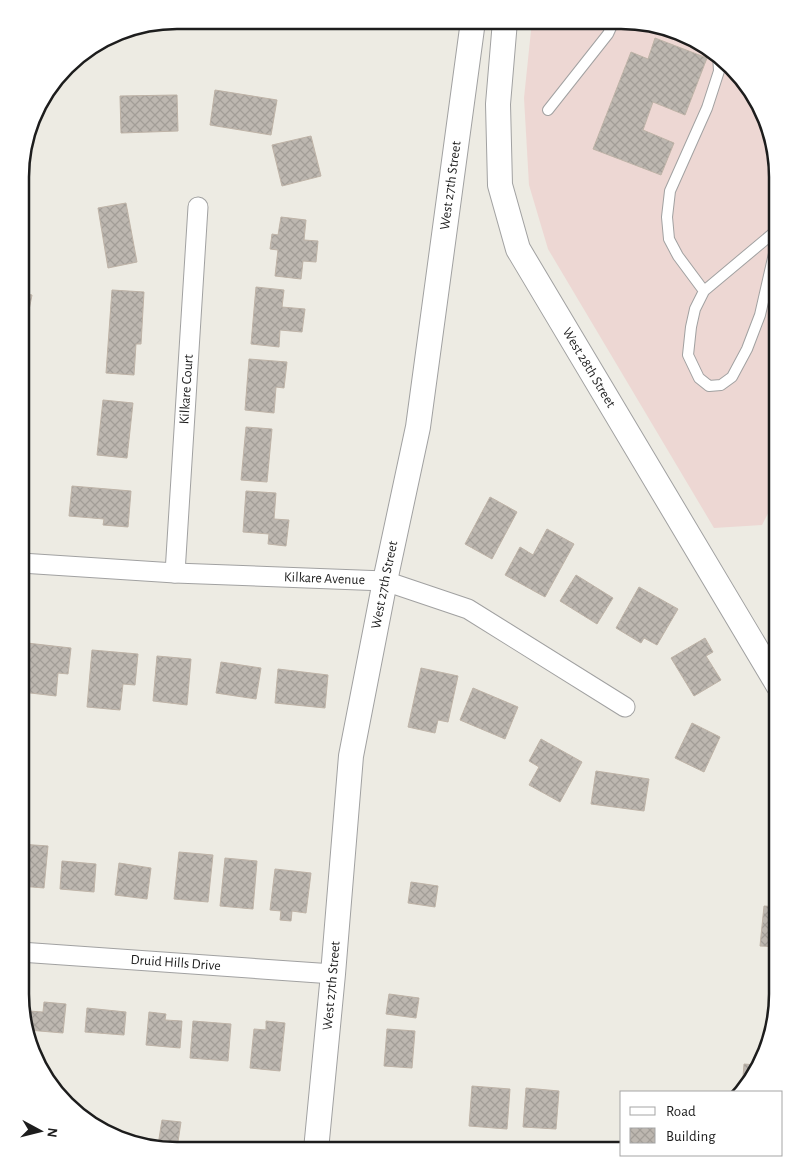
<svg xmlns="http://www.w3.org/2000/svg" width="798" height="1171" font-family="'Alegreya Sans',sans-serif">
  <defs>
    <pattern id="building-cross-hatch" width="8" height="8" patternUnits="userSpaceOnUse" patternTransform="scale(1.25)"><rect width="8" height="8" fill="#bdb7b0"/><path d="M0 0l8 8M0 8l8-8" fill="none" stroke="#a29d97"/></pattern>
  </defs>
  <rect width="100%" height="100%" fill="#edebe3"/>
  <!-- commercial -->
  <path fill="#edd7d3" d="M532,21h110l74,31 46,56 16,69v317l-16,31 -48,3 -166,-279 -19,-64 -5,-87z"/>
  <!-- building -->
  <path fill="url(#building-cross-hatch)" stroke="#beb3a7" d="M655,38l52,20 -22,57 -32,-13 -10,28 31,13 -13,32 -68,-26 38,-97 17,7z
    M215,90l62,10 -6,35 -61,-10z
    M177,95l1,36 -57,2 -1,-37z
    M311,136l10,40 -39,10 -10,-41z
    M126,203l11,59 -29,6 -10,-60z
    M281,217l25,3 -2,20 14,1 -2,21 -13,-1 -2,18 -26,-3 3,-26 -8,-1 2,-15 6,1z
    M256,287l28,3 -2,17 23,2 -3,23 -22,-2 -1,17 -28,-3z
    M112,290l32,2 -3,52h-5l-2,31 -28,-2z
    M21,293l11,2 -6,30 -5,-1z
    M249,359l38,3 -3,26 -8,-1 -2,26 -29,-3z
    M103,400l30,3 -6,55 -30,-3z
    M246,427l26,2 -5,53 -26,-2z
    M72,486l59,5 -3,36 -25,-2 1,-6 -35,-3z
    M246,491l30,2 -2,26 15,1 -3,26 -18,-2 1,-10 -26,-2z
    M490,497l27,15 -25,47 -27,-15z
    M547,529l27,15 -29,53 -40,-22 15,-28 13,8z
    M576,575l37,23 -16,26 -37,-23z
    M639,587l39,22 -21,36 -13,-7 -3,5 -25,-15z
    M705,638l8,14 -7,4 15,24 -27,16 -23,-38z
    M27,643l44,5 -3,26 -10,-1 -2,23 -34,-4z
    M92,650l46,4 -3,31 -12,-1 -3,26 -33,-3z
    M157,656l34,3 -4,46 -34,-4z
    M221,662l40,6 -5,31 -40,-6z
    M421,668l37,8 -10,46 -10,-2 -3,13 -27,-6z
    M278,669l50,6 -3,33 -50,-5z
    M473,688l45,19 -13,32 -45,-19z
    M692,723l28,14 -16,35 -29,-14z
    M541,739l41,23 -22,40 -31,-17 10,-18 -10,-6z
    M596,771l53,8 -5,32 -53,-7z
    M20,844l28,2 -4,42 -24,-2z
    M179,852l34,3 -5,47 -34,-3z
    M225,858l32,3 -4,48 -33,-3z
    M62,861l34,3 -2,28 -34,-3z
    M119,863l32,5 -4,31 -32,-4z
    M275,869l36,4 -5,40 -14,-2 -1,10 -11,-1 1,-9 -11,-1z
    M411,882l27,4 -3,21 -27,-4z
    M764,906l14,1v40l-18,-1z
    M389,994l30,4 -3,20 -30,-4z
    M44,1002l22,2 -3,29 -35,-3 -1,-8 1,-11 15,1z
    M87,1008l39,4 -2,23 -39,-3z
    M149,1012l17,2 -1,6 17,1 -2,27 -34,-3z
    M193,1021l38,3 -3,37 -38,-3z
    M266,1021l19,2 -5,48 -30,-3 4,-39 12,1z
    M387,1029l28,2 -3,37 -28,-2z
    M744,1064l13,1 -6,17 -9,8z
    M472,1086l38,3 -3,40 -38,-3z
    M526,1088l33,3 -3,38 -33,-2z
    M162,1120l19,2 -4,26 -19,-3z"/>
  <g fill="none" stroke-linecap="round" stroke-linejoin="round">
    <!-- service casing -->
    <g stroke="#a1a1a1" stroke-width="12">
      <path id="service" d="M718,54l1,17 -12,37 -37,83 -3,26 2,22 9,17 26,35 -9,18 -4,18 -3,28 11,23 10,8 12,-1 11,-8 15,-28 13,-34 18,-79
        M548,110l60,-76 6,-13
        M704,291l74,-62"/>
    </g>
    <!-- minor casing -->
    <g stroke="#a1a1a1" stroke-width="21">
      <g id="minor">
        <path id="s1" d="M21,563l154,10 210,8 83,28 157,98"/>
        <path id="s2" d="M175,573l23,-366"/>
        <path id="s3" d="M20,952l313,22"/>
      </g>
    </g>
    <!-- tertiary casing -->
    <g stroke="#a1a1a1" stroke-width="26">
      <g id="tertiary">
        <path id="s4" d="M505,21l-7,83 2,81 18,64 260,436"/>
        <path id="s5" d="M316,1150l17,-176 18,-218 34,-175 33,-154 55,-406"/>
      </g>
    </g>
    <!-- service -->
    <use href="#service" stroke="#fff" stroke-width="10"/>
    <!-- minor -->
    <use href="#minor" stroke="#fff" stroke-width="19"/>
    <!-- tertiary -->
    <use href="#tertiary" stroke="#fff" stroke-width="24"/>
  </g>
  <g text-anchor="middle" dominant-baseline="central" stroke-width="5" stroke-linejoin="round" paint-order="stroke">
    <!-- street labels -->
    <g font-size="14" fill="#1d1d1d" stroke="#fff">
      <text stroke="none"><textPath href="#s5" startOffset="975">West 27th Street</textPath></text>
      <text stroke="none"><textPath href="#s4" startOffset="369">West 28th Street</textPath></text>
      <text stroke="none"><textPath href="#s2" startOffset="184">Kilkare Court</textPath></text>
      <text stroke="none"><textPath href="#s1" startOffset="304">Kilkare Avenue</textPath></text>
      <text stroke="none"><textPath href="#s5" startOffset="570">West 27th Street</textPath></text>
      <text stroke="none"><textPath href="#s3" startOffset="156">Druid Hills Drive</textPath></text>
      <text stroke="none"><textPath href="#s5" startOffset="165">West 27th Street</textPath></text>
    </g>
  </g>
  <!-- crop -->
  <path d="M0 0H798V1171H0ZM177 29H621A148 148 0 0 1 769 177V994A148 148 0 0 1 621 1142H177A148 148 0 0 1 29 994V177A148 148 0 0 1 177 29Z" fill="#fff" fill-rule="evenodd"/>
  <path fill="none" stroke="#1d1d1d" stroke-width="2.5" d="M177 29H621A148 148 0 0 1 769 177V994A148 148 0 0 1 621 1142H177A148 148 0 0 1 29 994V177A148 148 0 0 1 177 29Z"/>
  <!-- legend -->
  <rect x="620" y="1091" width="162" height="65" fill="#ffffff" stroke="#a5a5a5"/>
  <rect x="630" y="1107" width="25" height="8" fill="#ffffff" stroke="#a5a5a5"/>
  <text x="666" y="1116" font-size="15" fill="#1d1d1d">Road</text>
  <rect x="630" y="1128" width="25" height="15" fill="url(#building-cross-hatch)" stroke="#a5a5a5"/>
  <text x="666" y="1141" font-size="15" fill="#1d1d1d">Building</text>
  <!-- north arrow -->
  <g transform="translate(40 1131) rotate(97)" stroke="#ffffff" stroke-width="4" paint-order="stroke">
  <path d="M0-4L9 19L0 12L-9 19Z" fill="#1d1d1d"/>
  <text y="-8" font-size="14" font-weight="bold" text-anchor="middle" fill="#1d1d1d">N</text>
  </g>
</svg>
